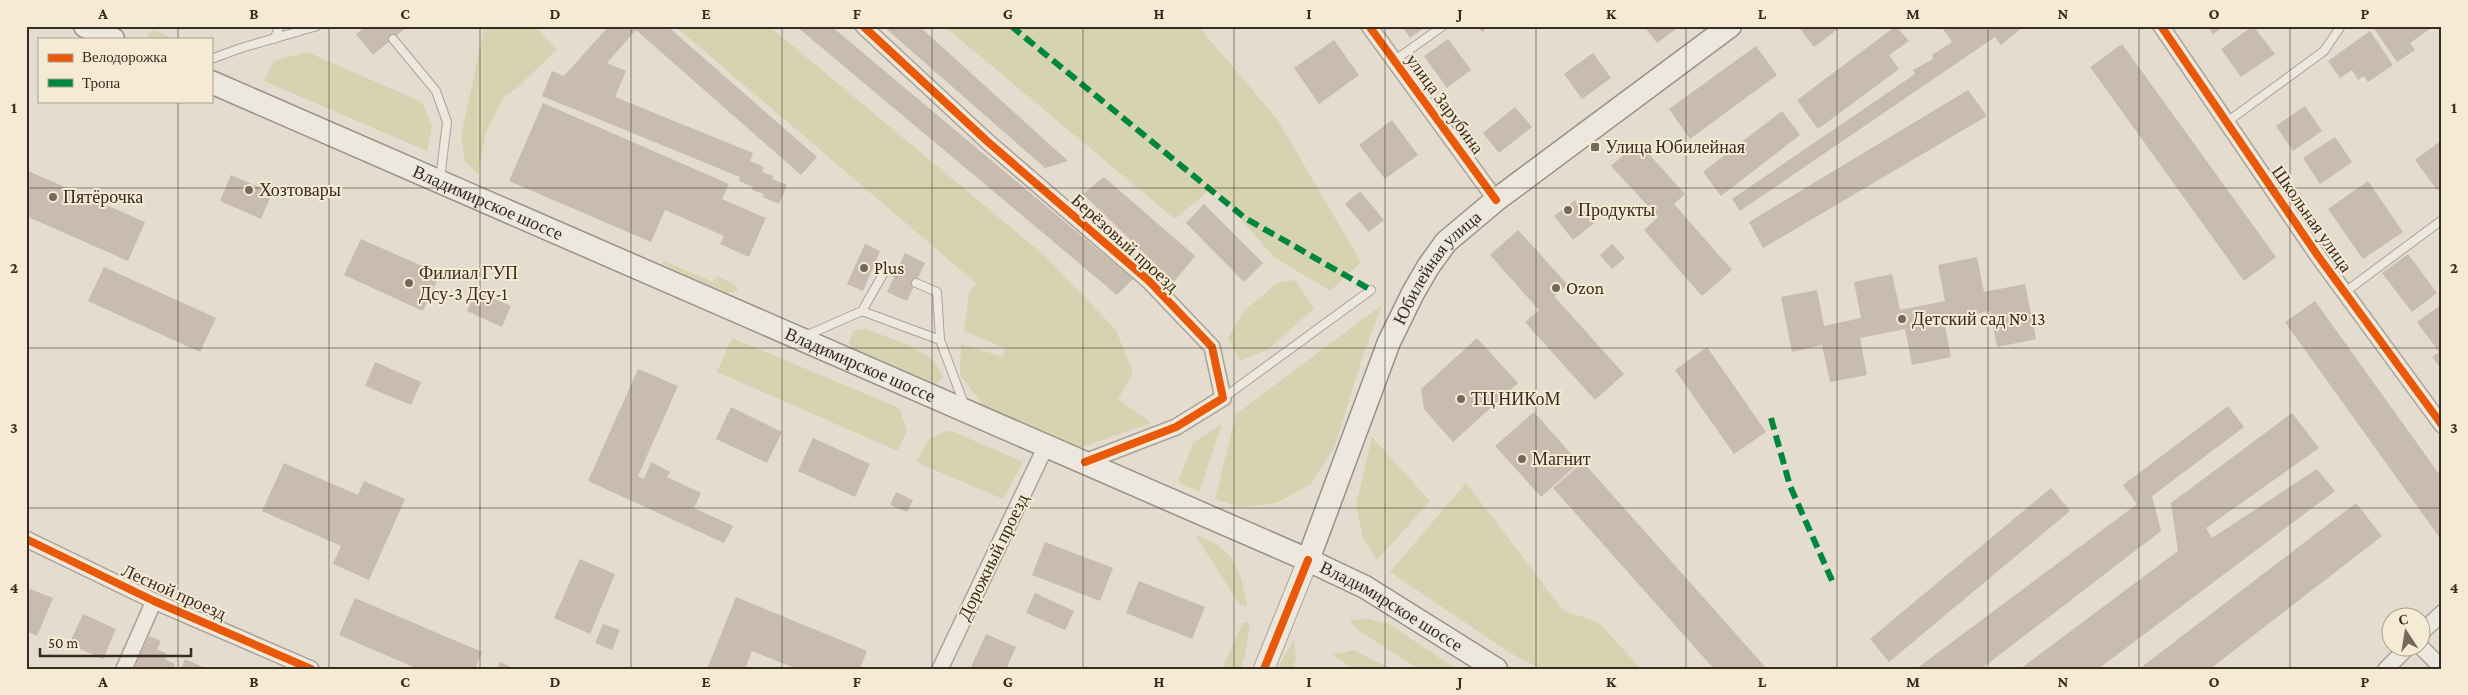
<svg xmlns="http://www.w3.org/2000/svg" width="2468" height="695" font-family="'Crimson Pro',serif">
  <rect width="100%" height="100%" fill="#e4dcce"/>
  <!-- green -->
  <path fill="#d5d3b0" d="M485,26h49l23,23 -39,38 -14,10 -19,38 -7,39 -13,-12 -4,-26z
    M675,26h94l276,230 71,74 17,43 -15,26 33,24 -72,25 -93,-39 -26,-34 1,-31 42,13 2,-9 -41,-17 5,-38 7,-10z
    M944,26h254l79,93 84,143 -31,29 -56,-34 -61,-70 -38,32z
    M155,30l18,9h-24l-1,-6z
    M307,52l115,50 10,24 -5,25 -163,-70 10,-20z
    M664,261l49,21 4,-6 17,8 4,7 -10,2 -66,-29z
    M1295,280l19,28 -45,41 -29,12 -12,-23 16,-27 33,-28z
    M1382,305l-20,53 -27,88 -24,38 -35,19 -36,4 -25,-8 21,-85z
    M865,329c27,11 69,19 78,49l-7,6 -82,-34 -5,-7 4,-12z
    M732,338l167,70 8,22 -9,21 -181,-79z
    M1222,424l-23,68 -21,-10 15,-39z
    M949,430l74,32 -20,37 -87,-37 12,-22z
    M1372,437l58,64 -53,59 -14,-22 -7,-33z
    M1466,483l98,128 34,11 43,47h-100l-29,-15 -122,-82z
    M1199,536c7,4 15,6 21,11 19,13 24,40 27,60l-7,-2 -43,-67z
    M1369,619l20,5 67,45h-37l-60,-38 -10,-11z
    M1243,622l7,1 -5,33 -5,13h-18z
    M1294,640l2,19 -4,10h-15z
    M1354,650l37,19h-38l-20,-14z"/>
  <!-- building -->
  <path fill="#c8bbaf" d="M366,26h42l-35,29 -17,-21z
    M609,26h58l150,131 -16,18 -165,-145 -29,33 19,8 -11,26 138,56 -3,8 14,6 -2,5 11,4 -1,3 15,6 -8,19 -16,-7 1,-3 -12,-4 1,-3 -14,-6 1,-4 -198,-81 10,-25 12,5z
    M796,26h35l302,253 -16,16z
    M883,26h36l149,135 -23,7z
    M1402,26h25l-17,12z
    M1478,26h11l-7,6z
    M1644,26h36l-23,17z
    M1798,26h44l-28,21z
    M1896,26l13,15 -20,14 10,14 -81,60 -21,-29z
    M1941,26h83l-23,19 -6,-8 -255,174 -8,-12 183,-125 -2,-4 20,-11 -1,-4 20,-13z
    M2207,26h17l-11,8z
    M2253,26l22,28 -34,23 -20,-28z
    M2375,26h59l-24,17 5,7 -18,12 -24,-35z
    M2370,31l23,34 -25,17 -4,-6 -6,4 -6,-10 -12,8 -12,-17z
    M1448,39l23,31 -24,18 -23,-32z
    M1334,40l25,35 -40,29 -25,-36z
    M2122,44l154,213 -32,24 -154,-214z
    M1756,46l21,29 -87,64 -21,-30z
    M1593,53l18,25 -29,21 -18,-25z
    M1968,90l19,26 -224,132 -14,-26z
    M543,103l186,81 -7,15 44,19 -17,39 -29,-13 4,-8 -59,-26 -14,32 -142,-61z
    M2305,106l17,25 -29,20 -17,-25z
    M1515,107l17,20 -33,26 -16,-20z
    M1782,111l18,24 -79,61 -18,-24z
    M1392,120l26,35 -33,24 -26,-34z
    M2335,137l17,25 -32,22 -17,-26z
    M2442,140v47l-5,3 -22,-30z
    M1638,142l47,52 -11,10 58,66 -30,26 -58,-66 14,-13 -47,-51z
    M26,170l119,52 -17,39 -102,-45z
    M231,175l41,18 -11,26 -41,-18z
    M1104,177l91,79 -21,26 -91,-88z
    M2368,181l35,51 -40,27 -35,-50z
    M1360,191l24,29 -15,12 -24,-28z
    M1575,200l19,23 -21,17 -19,-24z
    M1204,204l59,59 -19,19 -58,-59z
    M1518,230l50,55 -14,11 70,78 -29,26 -70,-78 14,-12 -49,-55z
    M361,239l79,35 -17,37 -79,-36z
    M865,244l15,7 -17,40 -16,-7z
    M1612,244l13,14 -13,11 -12,-14z
    M905,253l20,10 -18,38 -20,-9z
    M2408,254l29,39 -25,19 -30,-39z
    M1977,257l7,35 41,-8 11,55 -39,8 -7,-36 -46,10 7,36 -39,8 -7,-36 -45,9 7,37 -37,7 -8,-37 -30,7 -11,-55 36,-7 7,36 37,-8 -7,-36 38,-8 8,36 45,-9 -7,-36z
    M104,267l112,51 -16,34 -112,-51z
    M476,291l35,15 -9,21 -35,-16z
    M2315,301l127,177v63l-157,-219z
    M2442,304v66l-10,-13 7,-5 -22,-30z
    M1477,338l41,45 -65,59 -29,-33 -3,-20z
    M1707,347l59,85 -32,22 -59,-84z
    M375,362l46,20 -10,23 -46,-19z
    M638,369l40,17 -40,90 6,3 7,-17 19,10 -3,5 34,16 -7,15 39,18 -9,17 -136,-62z
    M2228,406l16,21 -92,69 9,35 -180,138h-65l221,-165 -14,-19z
    M731,407l51,25 -15,31 -51,-24z
    M1534,412l45,51 -38,34 -46,-51z
    M2292,413l27,35 -113,80 6,10 105,-69 18,22 -237,178h-78l158,-118 -7,-48z
    M813,438l57,26 -15,33 -57,-26z
    M1583,462l184,207h-53l-161,-181z
    M284,463l74,32 6,-14 41,18 -36,81 -36,-16 8,-18 -79,-35z
    M2051,488l19,23 -181,151 -19,-23z
    M896,492l17,8 -6,12 -17,-7z
    M2356,503l26,33 -172,133h-71z
    M1045,542l68,26 -13,33 -68,-26z
    M580,559l35,15 -25,60 -36,-16z
    M1139,581l66,26 -13,32 -66,-26z
    M30,589l23,9 -16,38 -11,-5v-33z
    M1035,593l39,18 -9,19 -39,-17z
    M736,597l131,54 -7,18h-63l-45,-18 -7,18h-38z
    M355,598l127,54 -7,17h-57l-79,-34z
    M83,614l33,15 -13,30 -34,-15z
    M603,624l17,6 -8,20 -17,-7z
    M986,634l30,13 -10,22h-36z
    M149,636l12,5 -4,8 10,5 -2,5 10,5 -2,5 -38,-2z
    M185,659l22,10h-26z
    M500,662l15,7h-18z"/>
  <g fill="none" stroke-linecap="round" stroke-linejoin="round">
    <!-- service casing -->
    <g stroke="#aaa297" stroke-width="10">
      <path id="service" d="M274,39l6,-13
        M393,39l43,52 11,31 -7,57
        M211,59l30,-11 76,-22
        M1395,60l48,-34
        M2227,122l97,-71 17,-25
        M916,283l21,9 3,48
        M2345,292l97,-72
        M862,311l24,-42 10,3
        M805,336l57,-25 78,29 24,64
        M1223,398l148,-108"/>
    </g>
    <!-- minor casing -->
    <g stroke="#aaa297" stroke-width="18">
      <path id="minor" d="M863,26l125,116 161,139 63,66 11,51 -47,29 -91,35
        M1369,26l127,174
        M2161,26l157,230 124,169
        M26,539l128,62 157,68
        M2420,634l22,-21
        M2420,646l22,22
        M124,669l30,-68
        M940,669l106,-223
        M2386,669l21,-21"/>
    </g>
    <!-- tertiary casing -->
    <g stroke="#aaa297" stroke-width="22">
      <path id="tertiary" d="M1264,669l44,-109"/>
    </g>
    <!-- secondary casing -->
    <g stroke="#999187" stroke-width="25">
      <g id="secondary">
        <path d="M85,26l28,13"/>
        <path id="s1" d="M211,82l1097,478 57,27 131,82"/>
        <path id="s2" d="M1308,560l81,-218 24,-49 15,-26 18,-25 50,-42 234,-174"/>
      </g>
    </g>
    <!-- service -->
    <use href="#service" stroke="#ece8e0" stroke-width="8"/>
    <!-- minor -->
    <use href="#minor" stroke="#ece8e0" stroke-width="15"/>
    <!-- tertiary -->
    <use href="#tertiary" stroke="#ece8e0" stroke-width="20"/>
    <!-- secondary -->
    <use href="#secondary" stroke="#ece8e0" stroke-width="22"/>
    <!-- quiet -->
    <path stroke="#00873e" stroke-width="6" stroke-dasharray="12 6" stroke-linecap="butt" d="M1011,26l234,192 126,72
      M1771,418l19,68 44,99"/>
    <!-- cycleway casing -->
    <g stroke="#f5ebd4" stroke-width="11">
      <path id="cycleway" d="M863,26l125,116 161,139 63,66 11,51 -47,29 -91,35
        M1369,26l127,174
        M2161,26l157,230 124,169
        M26,539l128,62 157,68
        M1264,669l44,-109"/>
    </g>
    <!-- cycleway -->
    <use href="#cycleway" stroke="#e8590c" stroke-width="8"/>
  </g>
  <!-- grid -->
  <path fill="none" stroke="#392b1f" stroke-width="1" stroke-opacity="0.55" d="M178,26v13M329,26v643M480,26v643M631,26v643M782,26v643M932,26v643M1083,26v643M1234,26v643M1385,26v643M1536,26v643M1686,26v643M1837,26v643M1988,26v643M2139,26v643M2290,26v643M178,101v568M26,188h2416M26,348h2416M26,508h2416"/>
  <!-- markers -->
  <g fill="#75695c" stroke="#f5ebd4" stroke-width="2">
    <rect x="1590" y="142" width="10" height="10" rx="2.5"/>
    <circle cx="249" cy="190" r="5"/>
    <circle cx="53" cy="197" r="5"/>
    <circle cx="1568" cy="210" r="5"/>
    <circle cx="864" cy="268" r="5"/>
    <circle cx="409" cy="283" r="5"/>
    <circle cx="1556" cy="288" r="5"/>
    <circle cx="1902" cy="319" r="5"/>
    <circle cx="1461" cy="399" r="5"/>
    <circle cx="1522" cy="459" r="5"/>
  </g>
  <g text-anchor="middle" dominant-baseline="central" stroke-width="4" stroke-linejoin="round" paint-order="stroke">
    <!-- street labels -->
    <g font-size="18" fill="#392b1f" stroke="#f5ebd4">
      <text transform="translate(1445 104) rotate(54)">улица Зарубина</text>
      <text stroke="none"><textPath href="#s1" startOffset="302">Владимирское шоссе</textPath></text>
      <text transform="translate(2312 219) rotate(55)">Школьная улица</text>
      <text transform="translate(1125 243) rotate(42)">Берёзовый проезд</text>
      <text stroke="none"><textPath href="#s2" startOffset="322">Юбилейная улица</textPath></text>
      <text stroke="none"><textPath href="#s1" startOffset="708">Владимирское шоссе</textPath></text>
      <text transform="translate(993 557) rotate(-64)">Дорожный проезд</text>
      <text transform="translate(174 592) rotate(24)">Лесной проезд</text>
      <text stroke="none"><textPath href="#s1" startOffset="1292">Владимирское шоссе</textPath></text>
    </g>
    <!-- poi labels -->
    <g font-size="18" fill="#392b1f" stroke="#f5ebd4" text-anchor="start">
      <text x="1605" y="147">Улица Юбилейная</text>
      <text x="259" y="190">Хозтовары</text>
      <text x="63" y="197">Пятёрочка</text>
      <text x="1578" y="210">Продукты</text>
      <text x="874" y="268">Plus</text>
      <text x="419" y="273">Филиал ГУП<tspan x="419" dy="21">Дсу-3 Дсу-1</tspan></text>
      <text x="1566" y="288">Ozon</text>
      <text x="1912" y="319">Детский сад № 13</text>
      <text x="1471" y="399">ТЦ НИКоМ</text>
      <text x="1532" y="459">Магнит</text>
    </g>
  </g>
  <!-- border -->
  <rect width="2468" height="695" fill="none" stroke="#f5ebd4" stroke-width="55"/>
  <!-- legend -->
  <rect x="38" y="38" width="175" height="65" fill="#f5ebd4" stroke="#aa9e8c"/>
  <rect x="48" y="54" width="25" height="8" fill="#e8590c" stroke="#aa9e8c"/>
  <text x="82" y="62" font-size="15" fill="#392b1f">Велодорожка</text>
  <rect x="48" y="79" width="25" height="8" fill="#00873e" stroke="#aa9e8c"/>
  <text x="82" y="88" font-size="15" fill="#392b1f">Тропа</text>
  <!-- north arrow -->
  <g transform="translate(2406 632) rotate(348)"><circle r="24" fill="#f5ebd4" stroke="#aa9e8c"/>
  <path d="M0-4L9 19L0 12L-9 19Z" fill="#75695c"/>
  <text y="-8" font-size="14" font-weight="bold" text-anchor="middle" fill="#392b1f">С</text>
  </g>
  <!-- scale -->
  <path d="M40 648v8h151v-8" fill="none" stroke="#392b1f" stroke-width="2.5"/>
  <text x="48" y="648" font-size="15" fill="#392b1f" stroke="#f5ebd4" stroke-width="4" paint-order="stroke">50 m</text>
  <rect x="28" y="28" width="2412" height="640" fill="none" stroke="#392b1f" stroke-width="2"/>
  <g font-size="16" text-anchor="middle" font-weight="bold" fill="#392b1f">
    <text x="103" y="19">A</text>
    <text x="254" y="19">B</text>
    <text x="405" y="19">C</text>
    <text x="555" y="19">D</text>
    <text x="706" y="19">E</text>
    <text x="857" y="19">F</text>
    <text x="1008" y="19">G</text>
    <text x="1159" y="19">H</text>
    <text x="1309" y="19">I</text>
    <text x="1460" y="19">J</text>
    <text x="1611" y="19">K</text>
    <text x="1762" y="19">L</text>
    <text x="1913" y="19">M</text>
    <text x="2063" y="19">N</text>
    <text x="2214" y="19">O</text>
    <text x="2365" y="19">P</text>
    <text x="14" y="113">1</text>
    <text x="2454" y="113">1</text>
    <text x="14" y="273">2</text>
    <text x="2454" y="273">2</text>
    <text x="14" y="433">3</text>
    <text x="2454" y="433">3</text>
    <text x="14" y="593">4</text>
    <text x="2454" y="593">4</text>
    <text x="103" y="687">A</text>
    <text x="254" y="687">B</text>
    <text x="405" y="687">C</text>
    <text x="555" y="687">D</text>
    <text x="706" y="687">E</text>
    <text x="857" y="687">F</text>
    <text x="1008" y="687">G</text>
    <text x="1159" y="687">H</text>
    <text x="1309" y="687">I</text>
    <text x="1460" y="687">J</text>
    <text x="1611" y="687">K</text>
    <text x="1762" y="687">L</text>
    <text x="1913" y="687">M</text>
    <text x="2063" y="687">N</text>
    <text x="2214" y="687">O</text>
    <text x="2365" y="687">P</text>
  </g>
</svg>
